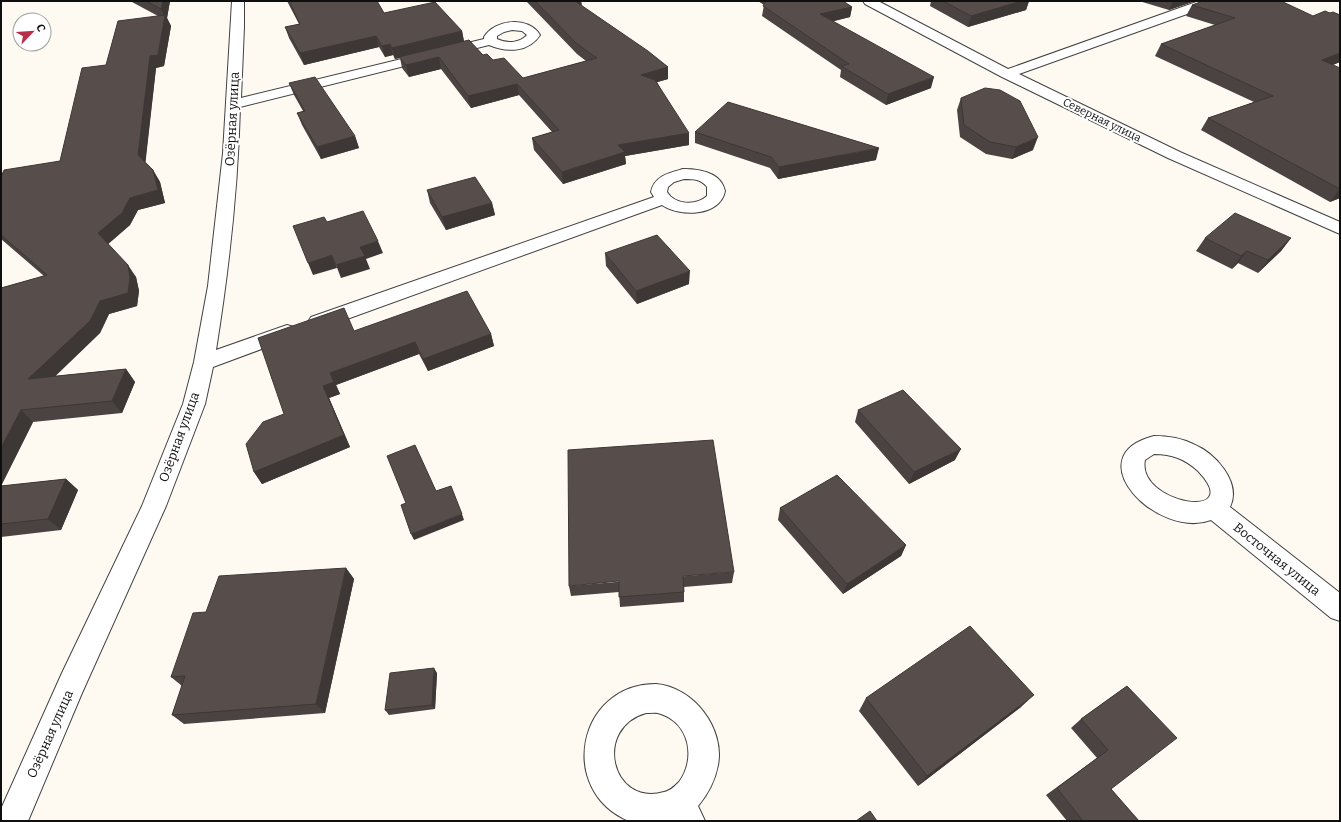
<svg xmlns="http://www.w3.org/2000/svg" width="1341" height="822" font-family="Bitter,serif">
  <rect width="100%" height="100%" fill="#fefaf2"/>
  <g fill="none" stroke-linecap="round" stroke-linejoin="round">
    <!-- minor casing -->
    <g stroke="#424242" stroke-width="2">
      <path id="minor" d="M232,1h12v26l-3,71 243,-59v-2c11,-18 45,-21 56,-2 -11,17 -32,18 -51,10l-249,62c-2,81 -11,162 -24,243l71,-25 7,2 3,5 -3,5 -81,30 -8,37 -39,102 -84,187 -54,128h-27v-12l61,-136 80,-167 41,-102 11,-42 14,-76 15,-133zM512,30l10,1 5,4c-7,8 -20,9 -30,4v-3l7,-4z
        M863,1h15l130,68 191,-68h18l-2,3 -196,70 161,78 160,70v12l-172,-76 -166,-81 -137,-73z
        M683,169c16,0 38,3 42,22 -5,26 -46,26 -63,14l-337,122 -7,2 -7,-2 -3,-5 3,-5 343,-120 -3,-5c3,-16 18,-19 32,-23zM684,179c10,0 17,0 23,8v9c-11,10 -32,9 -40,-4l1,-5 6,-5z
        M1154,436c14,0 27,2 39,8 22,9 49,38 37,63l110,86v28l-9,-3 -120,-98c-53,20 -136,-64 -57,-84zM1154,454c18,0 31,5 44,17 49,51 -62,33 -53,-11z
        M656,684c38,3 69,45 62,81 -3,16 -10,29 -20,41l7,15h-76c-72,-30 -52,-137 27,-137zM646,713c5,0 11,-1 15,1 29,10 35,45 18,68 -4,4 -9,9 -15,10 -53,15 -71,-64 -18,-79z"/>
    </g>
    <!-- minor -->
    <use href="#minor" fill="#fff" fill-rule="evenodd"/>
  </g>
  <!-- wall -->
  <path fill="#4b4341" d="M131,1h39l-3,17 4,8 -7,40 -8,2 -11,95 8,7 7,12 5,21 -27,7 -8,15 -22,19 28,33 3,14 -2,15 -28,8 -9,19 -45,43 71,-7 9,13 -13,31 -89,9 -32,64 65,-7 12,11 -17,40 -60,7v-249l43,-12 -43,-37v-62l59,-16 46,-96 52,-49 -26,-14z
    M287,1h90l7,12 78,18 2,10 19,14 40,23 63,-17 -9,-7 -51,-53h55l1,5 86,61v12l-11,3 32,63 -64,11 1,8 -63,20 -29,-34 -2,-12 20,-6 -33,-37 -48,13 -30,-39 -32,8 -7,-9 -2,-10 -5,1 -2,-4 -8,2 -6,-10 -75,18 -15,-27 -4,-11 14,-3z
    M758,1h85l9,6 -2,10 -17,4 98,67 -45,17 -46,-28 1,-7 -79,-54 2,-11z
    M931,1h98l-3,9 -58,17 -38,-21z
    M1139,1h56l-26,9z
    M1192,5l121,11 17,-3 10,2v47l-7,3 7,133 -10,4 -129,-72 7,-12 46,-16 -99,-46 6,-12 54,-19 -29,-9z
    M289,83l66,53 4,12 -38,11 -19,-34 -5,-12 6,-2 -9,-16z
    M961,98l72,52 -21,9 -26,-5 -26,-17 -3,-27z
    M695,132l181,28 -98,19 -8,-11 -75,-25z
    M427,190l65,13 3,12 -49,15 -16,-27z
    M1205,238h86l-10,13 -23,22 -20,-10 -6,6 -36,-18z
    M605,253l84,31 -52,20 -31,-38z
    M354,331l137,3 3,12 -66,25 -9,-17 -83,31 4,9 -11,4 21,49 -88,37 -8,-12 30,-58z
    M858,410l97,50 -46,24 -54,-62z
    M780,508l126,37 -5,11 -58,38 -65,-74z
    M346,568l8,11 -29,134 -141,11 -12,-9 10,-29 -11,-9 35,-65z
    M734,572l-2,11 -48,4v15l-64,5 -1,-15 -48,4 -2,-10z
    M437,673l-2,36 -46,6 -4,-5z
    M1127,686l-16,103 28,32h-72l-21,-26 51,-37 -26,-30 10,-9z
    M866,698l155,9 -103,79 -59,-75z"/>
  <!-- shaded-wall -->
  <path fill="#3d3735" d="M163,1h7l-3,17 4,8 -7,40 -8,2 -11,99 -7,-12 12,-99 15,-39 -4,-8z
    M573,1h8l1,7z
    M1022,1h7l-3,9 -58,17 3,-11z
    M1173,1h22l-26,9z
    M852,7l-2,10 -31,8 1,-11z
    M462,31l2,11 -69,17 -3,-11z
    M376,36l3,11 -75,18 -4,-12z
    M390,44l3,11 -8,2 -3,-11z
    M1340,53v9l-26,10 8,-12z
    M439,57l2,12 -32,8 -3,-12z
    M668,67v12l-27,8v-12z
    M934,77l-3,11 -45,17 2,-11z
    M517,84l2,11 -48,13 -3,-12z
    M689,133v12l-64,11 1,8 -63,20 -1,-12 56,-27z
    M355,136l4,12 -38,11 -4,-12z
    M1038,137l-5,13 -21,9 4,-12z
    M879,148l-3,12 -98,19 1,-12z
    M153,170l7,12 5,21 -27,7 -8,15 -23,20 -9,-12 32,-35z
    M1340,189v9l-10,4 9,-12z
    M492,203l3,12 -49,15 -4,-13z
    M1291,238l-10,13 -23,22 10,-13z
    M378,241l5,12 -17,6 4,10 -29,9 -5,-13 24,-18z
    M1247,251l-9,12 -6,6 9,-13z
    M332,255l5,13 -24,7 -5,-12z
    M128,265l8,12 3,14 -2,15 -28,8 -9,19 -60,58 -12,-12 72,-78z
    M690,271l-1,13 -52,20 -1,-13z
    M491,334l3,12 -66,25 -5,-12z
    M415,342l4,12 -83,31 4,9 -11,4 21,49 -88,37 -8,-12 69,-86 7,-13z
    M126,369l9,13 -13,31 -10,-12z
    M21,410l12,12 -32,64v-38z
    M961,449l-6,11 -46,24 5,-12z
    M66,479l12,11 -17,40 -13,-11z
    M462,514l2,6 -50,20 -3,-6z
    M906,545l-5,11 -58,38 4,-10z
    M346,568l8,11 -29,134 -9,-9z
    M434,668l3,5 -2,36 -3,-4z
    M1034,695l-13,12 -103,79 9,-10z"/>
  <!-- building -->
  <path fill="#574e4c" stroke="#3d3735" d="M146,1h17l-2,8z
    M289,1h88l7,12 51,-11 27,29 -70,17 -2,-4 -8,2 -6,-10 -76,17 -15,-26 15,-3z
    M535,1h40l73,50 20,16 -27,8 14,5 34,53 -71,12 7,7 -63,20 -30,-34 27,-8 -42,-46 -49,12 -29,-39 -33,8 -7,-8 70,-17 14,15 4,-1 6,6 11,-2 19,20 74,-20 -21,-15z
    M766,1h77l9,6 -32,7 114,63 -46,17 -47,-28 8,-2 -86,-58z
    M943,1h79l-51,15z
    M1203,1h78l32,15 12,-5 5,2 3,-1 7,3v38l-18,7 18,8v121l-132,-71 65,-22 -112,-52 74,-26 -43,-13z
    M165,15l-7,40 -8,1 -12,99 15,15 5,20 -28,8 -8,15 -24,20 30,32 2,13 -2,15 -28,8 -10,20 -62,58 98,-10 -14,32 -91,9 -20,38v-160l46,-13 -46,-40v-58l3,-7 56,-9 22,-93 24,-3 12,-44z
    M315,77l40,59 -38,11 -20,-34 8,-2 -16,-28z
    M985,88l15,2 20,11 18,36 -22,10 -26,-5 -26,-17 -3,-27z
    M728,102l151,46 -100,19 -8,-10 -76,-25z
    M475,177l17,26 -50,14 -15,-27z
    M363,211l15,30 -18,6 5,9 -29,9 -4,-10 -24,8 -15,-37 31,-9 3,5z
    M1235,213l56,25 -23,22 -21,-9 -6,5 -36,-18z
    M657,235l33,36 -54,20 -31,-38z
    M467,291l24,43 -68,25 -8,-17 -85,31 4,9 -11,4 21,49 -90,37 -8,-28 17,-22 21,-8 -26,-76 86,-30 10,23z
    M903,390l58,59 -47,23 -56,-62z
    M713,440l21,132 -51,4 1,16 -65,5v-16l-50,5 -1,-136z
    M415,445l21,46 15,-5 11,28 -51,20 -10,-29 5,-2 -19,-47z
    M837,475l69,70 -59,39 -67,-76z
    M66,479l-18,40 -47,5v-38z
    M346,568l-30,136 -144,11 13,-39 -14,1 22,-64 13,-1 13,-36z
    M970,626l64,69 -107,81 -61,-78z
    M434,668l-2,37 -47,5 5,-37z
    M1127,686l50,52 -66,51 28,32h-56l-26,-33 51,-38 -27,-31z
    M870,811l7,10h-21z"/>
  <g text-anchor="middle" dominant-baseline="central" stroke-width="4" stroke-linejoin="round" paint-order="stroke">
    <!-- far-street labels -->
    <g font-size="11" fill="#0f0f0f" stroke="#fff">
      <text transform="translate(1102 120) rotate(26)">Северная улица</text>
    </g>
    <!-- street labels -->
    <g font-size="13" fill="#0f0f0f" stroke="#fff">
      <text transform="translate(232 119) rotate(-87)">Озёрная улица</text>
      <text transform="translate(179 437) rotate(-70)">Озёрная улица</text>
      <text transform="translate(1277 559) rotate(39)">Восточная улица</text>
      <text transform="translate(50 734) rotate(-66)">Озёрная улица</text>
    </g>
  </g>
  <!-- border -->
  <rect width="1341" height="822" fill="none" stroke="#0f0f0f" stroke-width="4"/>
  <!-- north arrow -->
  <g transform="translate(32 32) rotate(65)"><circle r="19" fill="#ffffff" stroke="#9f9f9f"/>
  <path d="M0-3L7 15L0 10L-7 15Z" fill="#b82e4a"/>
  <text y="-6" font-size="11" font-weight="bold" text-anchor="middle" fill="#0f0f0f">С</text>
  </g>
</svg>
